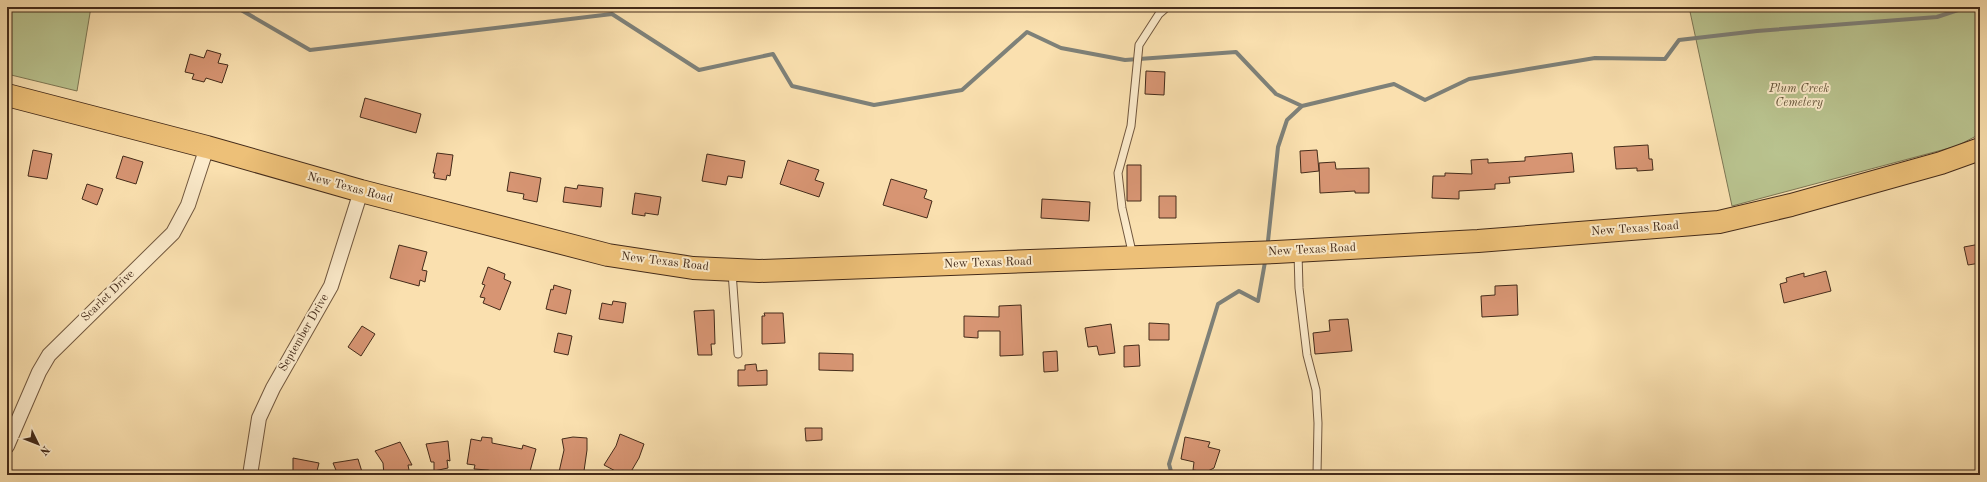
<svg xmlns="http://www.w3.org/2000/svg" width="1987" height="482" font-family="'Old Standard TT',serif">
  <rect width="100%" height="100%" fill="#fae0af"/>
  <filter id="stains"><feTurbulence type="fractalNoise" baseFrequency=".005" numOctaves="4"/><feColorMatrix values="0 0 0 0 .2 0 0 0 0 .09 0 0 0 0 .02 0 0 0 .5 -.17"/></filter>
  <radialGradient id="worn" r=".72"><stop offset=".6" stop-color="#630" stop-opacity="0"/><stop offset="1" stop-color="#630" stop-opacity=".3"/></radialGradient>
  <!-- green -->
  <path fill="#b9c38f" stroke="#7e7754" d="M7,7h84l-14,84 -70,-17z
    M1689,7h291v127l-23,12 -225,60z"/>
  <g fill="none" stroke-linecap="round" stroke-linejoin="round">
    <!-- stream -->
    <path stroke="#7e8179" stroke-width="4" d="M236,7l74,43 302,-36 87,56 74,-16 19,32 82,19 88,-15 65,-58 34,16 64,12 111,-8 40,42 26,12
      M1268,241l10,-94 9,-27 15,-14 92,-22 31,16 44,-21 126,-21 70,1 14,-19 78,-9 180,-14 30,-10
      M1172,475l-3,-11 49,-160 21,-13 19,10 7,-39"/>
  </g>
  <!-- building -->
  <path fill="#d79573" stroke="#442b1a" d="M207,50l14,4 -3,9 10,2 -6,18 -16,-5 -2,4 -12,-3 2,-5 -9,-2 5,-18 14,4z
    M1146,71l19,1 -1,23 -19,-1z
    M365,98l56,16 -5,19 -56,-16z
    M1648,145l1,14h3l1,11 -16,1v-3l-21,1 -2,-22z
    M33,150l19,4 -5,25 -19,-3z
    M1317,150l2,21 -18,2 -1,-22z
    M437,153l16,2 -3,21 -3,-1 -1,5 -12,-2 1,-5h-2z
    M1572,153l2,19 -65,5 1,6 -15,1v5l-36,2v8l-27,-1 1,-22h12v-3l27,1 -1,-14 17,-1v4l37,-2v-4z
    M707,154l38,7 -3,17 -14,-2 -2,9 -24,-4z
    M123,156l20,6 -7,22 -20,-6z
    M788,160l31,10 -4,10 9,3 -5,14 -39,-13z
    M1335,162l1,7 33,-1v25h-14v-2l-35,2 -1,-30z
    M1127,165h14v36h-14z
    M510,172l31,6 -4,24 -14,-3 1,-5 -17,-3z
    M891,179l36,11 -3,8 8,3 -5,17 -44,-13z
    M87,184l16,5 -6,16 -15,-6z
    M578,185l25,3 -2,19 -38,-5 2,-15 12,2z
    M635,193l26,4 -3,18 -13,-2v3l-13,-2z
    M1159,196h17v22h-17z
    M1042,199l48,3 -1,19 -48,-3z
    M1980,244v19l-12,2 -4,-18z
    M399,245l28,7 -5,18 5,1 -2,11 -5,-2 -1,6 -29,-8z
    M488,267l17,7 -1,5 7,3 -11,28 -17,-7 2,-5 -5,-1 5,-12 -3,-1z
    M1826,271l5,20 -47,12 -4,-19 7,-2 -1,-4 18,-5v4z
    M554,285l17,5 -5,24 -20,-5 5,-20 2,1z
    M1517,285l1,30 -36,2 -1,-21 14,-1v-9z
    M613,301l13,2 -3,20 -24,-4 3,-16 10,2z
    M1021,305l2,50 -23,1v-25h-22v7l-14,-1v-21l35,1v-11z
    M714,310l1,34h-4l1,11h-14l-4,-44z
    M764,313h19l2,30 -23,1v-28h3z
    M1348,319l4,32 -37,3 -2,-21 17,-2 -1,-11z
    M1149,323l20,1v16h-20z
    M1111,324l4,29 -16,2 -2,-9 -9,1 -3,-19z
    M362,326l13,8 -14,22 -13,-9z
    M558,333l14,3 -4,19 -14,-3z
    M1139,345l1,21 -16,1v-21z
    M1057,351l1,20 -14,1 -1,-20z
    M819,353l34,1v17l-34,-1z
    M756,364l1,7 10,-1v15l-29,1v-16h7v-5z
    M805,428h17v12l-16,1z
    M620,434l24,10 -5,14 -10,17h-6l-19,-10 12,-19z
    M482,437l10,1v5l30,6 1,-4 13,4 -7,26h-23l-18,-5 -14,-1 1,-4 -8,-1 4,-25 10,2z
    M573,437l14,1v12l-3,21 -25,1 5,-22 -2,-11z
    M1185,437l25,5 -2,5 12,3 -6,18 -8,4 -13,-2 1,-8 -13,-3z
    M448,441l2,20 -3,-1 1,8 -14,3v-9h-3l-5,-18z
    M400,442l12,23h-4l2,10h-26l-1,-12 -8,-12z
    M293,458l26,5 -3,12h-23z
    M358,459l5,16h-25l-5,-12z"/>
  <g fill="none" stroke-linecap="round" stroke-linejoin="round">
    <!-- service casing -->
    <g stroke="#72583f" stroke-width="9">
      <path id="service" d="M1298,253l1,35 8,67 9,35 2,33 -1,51
        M1133,256l-11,-48 -4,-35 13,-47 8,-81 20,-31 8,-7
        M732,272l6,82"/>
    </g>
    <!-- minor casing -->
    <g stroke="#72583f" stroke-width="16">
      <path id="minor" d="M7,446l32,-74 10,-17 124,-122 15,-28 19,-58
        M250,475l9,-57 14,-30 58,-102 30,-95"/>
    </g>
    <!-- primary casing -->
    <g stroke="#442b1a" stroke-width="24">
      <path id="primary" d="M7,95l200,52 154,44 247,64 85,13 66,3 517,-19 202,-11 241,-19 72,-17 150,-42 39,-14"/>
    </g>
    <!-- service -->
    <use href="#service" stroke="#fcebcb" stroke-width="7"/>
    <!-- minor -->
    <use href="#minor" stroke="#fcebcb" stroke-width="14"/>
    <!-- primary -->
    <use href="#primary" stroke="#edc078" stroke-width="22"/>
  </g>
  <g text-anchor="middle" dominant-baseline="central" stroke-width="4" stroke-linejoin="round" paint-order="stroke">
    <!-- park labels -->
    <g font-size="12" font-style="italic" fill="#615137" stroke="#fcebcb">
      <text x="1799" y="89">Plum Creek<tspan x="1799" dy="14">Cemetery</tspan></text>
    </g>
    <!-- street labels -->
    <g font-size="12" fill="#442b1a" stroke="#fcebcb">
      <text transform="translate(350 188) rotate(15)">New Texas Road</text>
      <text transform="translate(1635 229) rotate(-4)">New Texas Road</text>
      <text transform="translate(1312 250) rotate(-3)">New Texas Road</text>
      <text transform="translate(665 262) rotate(7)">New Texas Road</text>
      <text transform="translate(988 263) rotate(-2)">New Texas Road</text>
      <text transform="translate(108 296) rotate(-44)">Scarlet Drive</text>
      <text transform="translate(304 333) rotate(-60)">September Drive</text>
    </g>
  </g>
  <!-- margin -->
  <rect width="1987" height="482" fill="none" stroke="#fae0af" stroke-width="24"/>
  <rect x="8" y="8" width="1971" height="466" fill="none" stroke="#442b1a" stroke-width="2"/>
  <rect x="12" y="12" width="1963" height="458" fill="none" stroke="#442b1a"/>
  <!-- north arrow -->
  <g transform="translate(38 444) rotate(133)" stroke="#fcebcb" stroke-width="3" paint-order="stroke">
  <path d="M0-3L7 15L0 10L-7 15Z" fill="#442b1a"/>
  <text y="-6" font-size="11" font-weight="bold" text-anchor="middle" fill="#442b1a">N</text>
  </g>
  <rect width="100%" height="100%" filter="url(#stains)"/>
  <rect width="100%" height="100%" fill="url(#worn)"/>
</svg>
